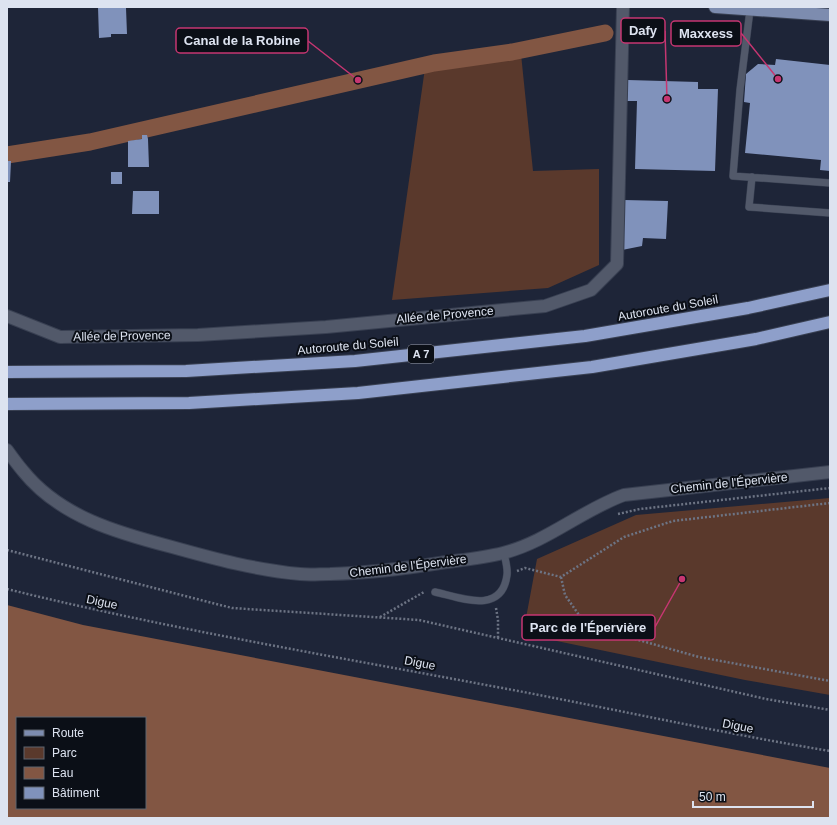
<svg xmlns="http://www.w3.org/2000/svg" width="837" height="825" font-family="Arial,sans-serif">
  <rect width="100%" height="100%" fill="#1e2538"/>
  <!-- green -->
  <path fill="#5a392c" d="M521,54l12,117 66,-2v96l-51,23 -156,12 33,-232z
    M830,498v197l-85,-15 -222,-46 14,-75 99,-44z"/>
  <!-- water -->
  <path fill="#825643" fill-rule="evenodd" d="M7,605l76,20 747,143v50h-823zM17,718h128v90h-128z"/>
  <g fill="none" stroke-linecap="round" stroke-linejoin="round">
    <!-- canal -->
    <path stroke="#825643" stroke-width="17" d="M7,155l83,-13 344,-79 78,-11 93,-19"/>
  </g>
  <!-- building -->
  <path fill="#8092bb" d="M98,7l28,1 1,26h-16v3l-12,1z
    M776,59l54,6v106l-10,-1 1,-10 -76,-7 5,-50 -6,-1 2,-28 12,-10 17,1z
    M628,80l70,2v7h20l-3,82 -80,-2 2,-68h-10z
    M142,135h5l1,4 1,28h-21v-26l14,-2z
    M7,161h4l-1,21h-3z
    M111,172h11v12h-11z
    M133,191h26v23h-27z
    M624,200l44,1 -2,38 -23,-1 -1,8 -20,4z"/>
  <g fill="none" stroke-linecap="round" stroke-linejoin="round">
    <!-- lane casing -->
    <g stroke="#394052" stroke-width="8">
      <path id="lane" d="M750,10l-10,80 -7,86 97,7
        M752,177l-3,30 81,6
        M435,592c26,6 67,23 72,-17 1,-7 -2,-16 -3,-22"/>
    </g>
    <!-- street casing -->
    <g stroke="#394052" stroke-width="14">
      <path id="street" d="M7,316l53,21 138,-2 128,-8 219,-21 46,-16 26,-26 6,-257
        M7,450c5,7 10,14 16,21 37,46 95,62 149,76 43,12 84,23 128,27 10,1 20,0 30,0 39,-1 72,-5 110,-11 21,-3 43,-5 63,-10 44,-11 79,-43 121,-58l206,-23"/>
    </g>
    <!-- primary casing -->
    <g stroke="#394052" stroke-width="14">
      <path id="primary" d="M715,7l115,8"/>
    </g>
    <!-- highway casing -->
    <g stroke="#394052" stroke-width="14">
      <path id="highway" d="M7,372l179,-1 169,-10 230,-25 163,-28 82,-18
        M7,404l182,-1 169,-10 234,-26 164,-28 74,-17"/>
    </g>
    <!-- path -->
    <path stroke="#6d7484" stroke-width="2.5" stroke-dasharray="2 2" stroke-linecap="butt" d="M618,514l22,-5 190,-21
      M7,550l225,58 187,12 347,79 64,11
      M517,571l8,-3 36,9 63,-40 49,-16 157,-18
      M561,577l4,18 14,20 24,15 96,27 131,24
      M7,589c158,39 319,66 479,96 115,21 229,47 344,66
      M496,608l2,12v18
      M380,617l44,-25"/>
    <!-- lane -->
    <use href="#lane" stroke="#52596a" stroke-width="7"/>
    <!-- street -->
    <use href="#street" stroke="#52596a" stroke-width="12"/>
    <!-- primary -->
    <use href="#primary" stroke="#7d8caf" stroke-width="12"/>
    <!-- highway -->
    <use href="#highway" stroke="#8e9fca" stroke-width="12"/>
  </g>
  <g text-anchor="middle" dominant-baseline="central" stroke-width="4" stroke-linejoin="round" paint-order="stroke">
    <!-- shield labels -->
    <rect fill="#0b0f17" stroke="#9ea3af" stroke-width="1" x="408" y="345" width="26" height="18" rx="3"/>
    <g font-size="11" font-weight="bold" fill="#dde3f0">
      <text x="421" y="354">A 7</text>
    </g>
    <!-- street labels -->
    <g font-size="12" fill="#dde3f0" stroke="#0b0f17">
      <text transform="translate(668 308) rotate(-10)">Autoroute du Soleil</text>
      <text transform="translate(445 315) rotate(-5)">Allée de Provence</text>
      <text transform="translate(122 336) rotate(-1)">Allée de Provence</text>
      <text transform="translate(348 346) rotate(-5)">Autoroute du Soleil</text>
      <text transform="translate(729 483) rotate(-6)">Chemin de l'Épervière</text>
      <text transform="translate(408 566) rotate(-7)">Chemin de l'Épervière</text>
      <text transform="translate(102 602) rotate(12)">Digue</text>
      <text transform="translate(420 663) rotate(11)">Digue</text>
      <text transform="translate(738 726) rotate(11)">Digue</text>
    </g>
  </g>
  <!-- callouts -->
  <path fill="none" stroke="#c63671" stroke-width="1.5" d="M667 99L665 31M778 79L741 33M358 80L308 41M682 579L655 627"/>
  <g fill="#c63671" stroke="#0b0f17" stroke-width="1.5">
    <circle cx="667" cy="99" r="4"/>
    <circle cx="778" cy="79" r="4"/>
    <circle cx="358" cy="80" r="4"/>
    <circle cx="682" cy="579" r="4"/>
  </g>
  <g fill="#0b0f17" stroke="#c63671" stroke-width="1.5">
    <rect x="621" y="18" width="44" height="25" rx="4"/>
    <rect x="671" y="21" width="70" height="25" rx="4"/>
    <rect x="176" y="28" width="132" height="25" rx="4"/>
    <rect x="522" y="615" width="133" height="25" rx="4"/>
  </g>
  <g font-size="13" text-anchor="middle" font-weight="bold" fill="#dde3f0">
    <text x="643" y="35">Dafy</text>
    <text x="706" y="38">Maxxess</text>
    <text x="242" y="45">Canal de la Robine</text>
    <text x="588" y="632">Parc de l'Épervière</text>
  </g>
  <!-- border -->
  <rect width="837" height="825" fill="none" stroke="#dde3f0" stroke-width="16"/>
  <!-- legend -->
  <rect x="16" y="717" width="130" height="92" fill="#0b0f17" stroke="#5f646e"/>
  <rect x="24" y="730" width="20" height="6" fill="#7d8caf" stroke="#5f646e"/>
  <text x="52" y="737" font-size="12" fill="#dde3f0">Route</text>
  <rect x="24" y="747" width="20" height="12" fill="#5a392c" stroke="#5f646e"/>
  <text x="52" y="757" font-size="12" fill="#dde3f0">Parc</text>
  <rect x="24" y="767" width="20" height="12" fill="#825643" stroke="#5f646e"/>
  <text x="52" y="777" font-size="12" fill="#dde3f0">Eau</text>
  <rect x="24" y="787" width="20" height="12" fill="#8092bb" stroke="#5f646e"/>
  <text x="52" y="797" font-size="12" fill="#dde3f0">Bâtiment</text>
  <!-- scale -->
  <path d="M693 801v6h120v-6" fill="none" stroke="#dde3f0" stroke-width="2"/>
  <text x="699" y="801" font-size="12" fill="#dde3f0" stroke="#0b0f17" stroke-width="3" paint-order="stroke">50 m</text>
</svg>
